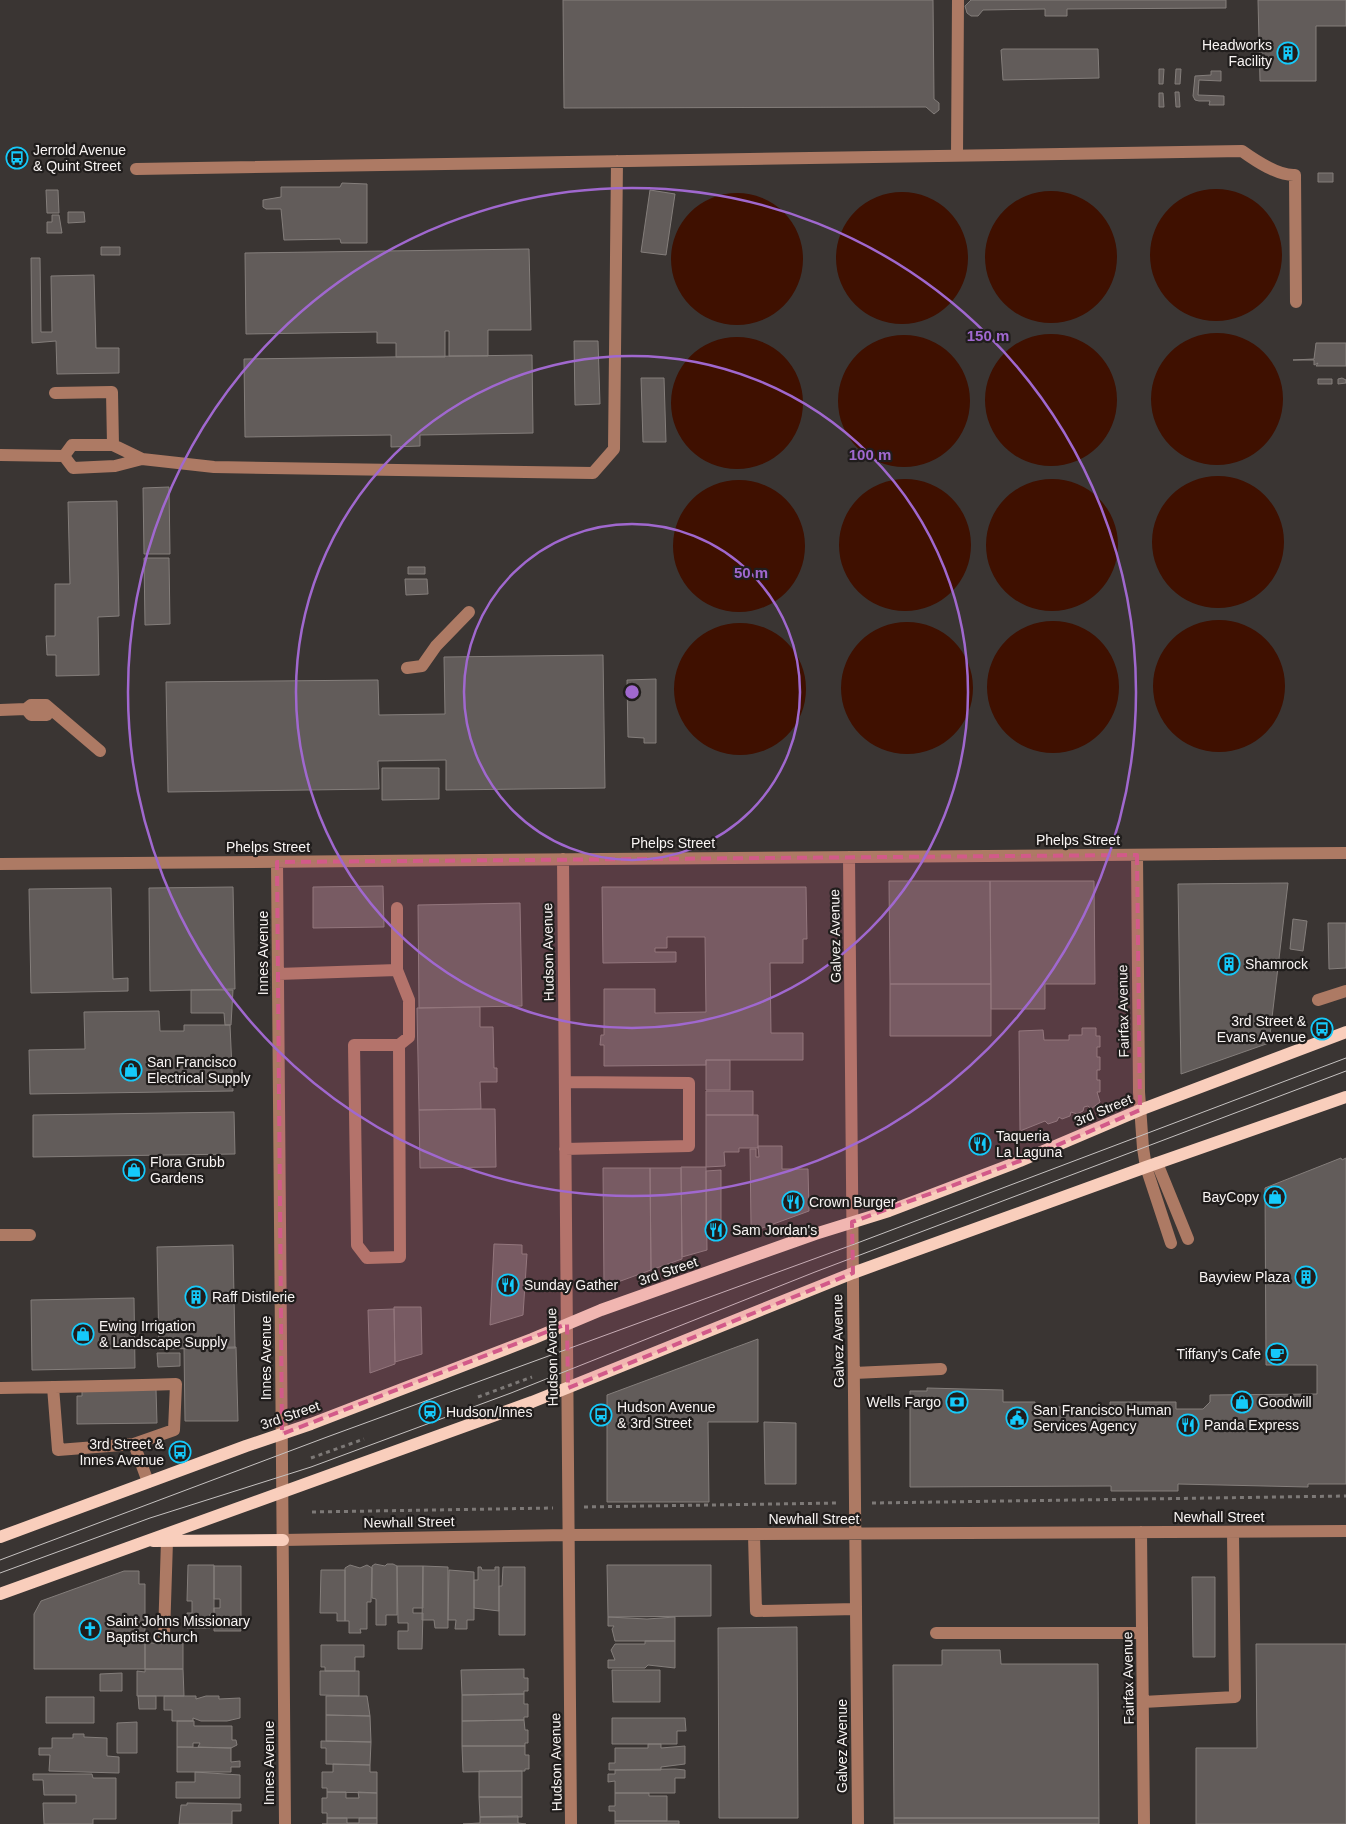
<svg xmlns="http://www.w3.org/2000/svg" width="1346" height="1824" font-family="Helvetica,sans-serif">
  <rect width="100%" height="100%" fill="#3a3533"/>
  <!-- water -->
  <path fill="#3f1000" d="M1150 255a66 66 0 1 1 132 0a66 66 0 1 1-132 0Z
    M985 257a66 66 0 1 1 132 0a66 66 0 1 1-132 0Z
    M836 258a66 66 0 1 1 132 0a66 66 0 1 1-132 0Z
    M671 259a66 66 0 1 1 132 0a66 66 0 1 1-132 0Z
    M1151 399a66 66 0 1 1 132 0a66 66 0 1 1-132 0Z
    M985 400a66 66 0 1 1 132 0a66 66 0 1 1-132 0Z
    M838 401a66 66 0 1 1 132 0a66 66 0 1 1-132 0Z
    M671 403a66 66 0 1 1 132 0a66 66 0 1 1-132 0Z
    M1152 542a66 66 0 1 1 132 0a66 66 0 1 1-132 0Z
    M986 545a66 66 0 1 1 132 0a66 66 0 1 1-132 0Z
    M839 545a66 66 0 1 1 132 0a66 66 0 1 1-132 0Z
    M673 546a66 66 0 1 1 132 0a66 66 0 1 1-132 0Z
    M1153 686a66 66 0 1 1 132 0a66 66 0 1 1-132 0Z
    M987 687a66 66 0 1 1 132 0a66 66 0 1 1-132 0Z
    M841 688a66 66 0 1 1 132 0a66 66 0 1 1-132 0Z
    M674 689a66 66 0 1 1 132 0a66 66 0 1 1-132 0Z"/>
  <!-- building -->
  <path fill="#625c5a" stroke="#847e7b" d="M563,0h370l1,99 5,4v7l-5,4 -8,-7 -362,1z
    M1226,0v8l-159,1v7h-22v-7l-62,1 -5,6h-7l-4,-3 -2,-7 6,-6z
    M1258,0h88v26h-30v55h-56z
    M1003,49h95l1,29 -96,2 -2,-30z
    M1159,69h5l-1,15h-4z
    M1176,69h5l-1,15h-5z
    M1211,71h10v10l-22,-1 -1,15 26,1v9h-15l1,-4h-11l-4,-1 -2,-4 2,-20 16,-1z
    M1175,92h4l1,15h-4z
    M1159,93h4l1,14h-5z
    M1318,173h15v9h-15z
    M342,183l25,1v59h-26l-1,-4 -56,1 -3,-31h-15l-3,-2v-7l18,-3v-10h59z
    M46,190h12l1,23h-12z
    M650,190l25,4 -9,61 -25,-3z
    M68,212h16l1,10 -17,1z
    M52,215h7l3,18h-15v-11h5z
    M101,247h19v8h-19z
    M529,249l2,81h-43v26h-39v-25h-4v26h-49v-14h-19v-11l-131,2 -1,-81z
    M31,258h9l1,74h11l-1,-56 43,-1 2,73h23v25l-62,1 -1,-33 -24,2z
    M574,341h24l2,63 -25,1z
    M1316,343h30v23h-30l2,-3 -4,2v-5h-21l21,-1z
    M532,355l1,78 -113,2v11l-29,1v-12l-146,2 -1,-78z
    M641,378h23l2,64h-23z
    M1342,378l4,2v3l-8,1v-5z
    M1318,379h14v5h-14z
    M169,487l1,67h-26l-1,-66z
    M117,501l2,115 -21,1 1,58 -43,1v-21h-9l-1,-19h9v-52h15l-2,-82z
    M144,558h25l1,66 -25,1z
    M408,567h17v7h-17z
    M405,579h22l1,15 -22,1z
    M603,655l2,133 -159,2v-30l-68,1 1,28 -211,3 -2,-110 212,-2 1,35 66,-1 -1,-57z
    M656,679v64h-12v-5l-16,-1 -1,-57z
    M382,768h57v31l-57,1z
    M889,881h101l1,103h-101z
    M990,881h104l1,103h-50v25h-54z
    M1288,883l-19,160 -88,31 -3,-190z
    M383,886l1,41 -71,1v-41z
    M233,887l2,102 -85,2 -1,-103z
    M602,887h204l1,52h-4v24h-33l1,70h32v27h-97v5l-102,1v-21h-4l1,-10h3v-46h51v24l51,-1 -1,-75h-38v11h-12v4h21v10l-73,1z
    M111,888l2,91 15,-1v13l-97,2 -2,-104z
    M520,903l2,103 -103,2 -1,-103z
    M1293,919l14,2 -4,30 -13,-2z
    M1328,923h18v45l-17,1z
    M890,984h101v52h-101z
    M191,990h42l-2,35h-6l-1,-12h-33z
    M480,1007v20h13l1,41h3v14h-17l1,27 -62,1 -2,-102z
    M159,1011l1,20h24v-6h46l3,66 -203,3 -1,-44 56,-1 -1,-37z
    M1082,1028h14v8h4v11h-3v10h3v13h-3v10h3v12h-3l3,10 -9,7 -3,-3 -4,1 -1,4 -6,3 -6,-2 -1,4 -8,3 -3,-2 -2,4 -9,3 -3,-3 -25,10 -1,-100 24,-1 1,10h25v-5h13z
    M706,1060h24v30h-24z
    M706,1091h47v24h-47z
    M481,1109h14l1,58 -76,1 -1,-58z
    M234,1112l1,42 -202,3v-42z
    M706,1115h52v33h-19v4h-15l1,14 -19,1z
    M758,1146h24v23h26l1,42 -52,19v-4h-6l-1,-77h6v8h3z
    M1341,1158l1,2 4,-2v326h-38v3l-130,-3v7h-67v-5l-201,1v-96h17v-3l76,2v12h32v14h14v-9h59v9h2v-14h66v7h27l7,-7v-7l107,-1v-29h-51l-1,-177z
    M681,1167h25l1,83 -25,7z
    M603,1168h47l1,102 -47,17z
    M650,1168h31l1,91 -31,11z
    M721,1170v55h-15v-54z
    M494,1244l28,1v9h5l-4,61 -33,10z
    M233,1245l2,103 -76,1 -2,-102z
    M134,1298l1,70 -103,2 -1,-70z
    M394,1307h27l1,47 -27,8z
    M394,1309l1,55 -25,9 -2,-63z
    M758,1339v83h-50l1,80h-102v-107z
    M236,1347l2,74h-53l-1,-73z
    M157,1353h23v13l-22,1z
    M82,1389h74l1,34 -80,1v-28h5z
    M764,1422l32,1v61h-31z
    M375,1564l10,2 2,-2h6l4,2v49h-11v10h-10v-26l-4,-1v-32z
    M188,1565h26v49h-4v14h-23v-15h5v-12h-5z
    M350,1565l10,3 7,-3 5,3 -1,34h-4v27h-7l1,4h-12v-12h-4v-53z
    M607,1565h104v51l-103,1z
    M214,1566h27v65h-27v-23h6v-9h-6z
    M397,1566h26v42h-10v5h10l-1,36h-24v-18h10v-8h-10z
    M423,1566l25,1v61h-13l-1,-8h-12z
    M478,1567h3l1,3h13v-3h4v44l-25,-3v-28h4z
    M503,1567h22v68h-26v-49h3z
    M321,1570h24v51h-8v-8h-17z
    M449,1570l25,2v48h-7v9h-12l1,-9h-8z
    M124,1571h15v13h6v85h-111v-55l7,-13z
    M1192,1577h23v80h-22z
    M608,1617l39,2 28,-2v24h-60l-3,-12 2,-3h-6z
    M797,1627l1,191h-79l-1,-190z
    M645,1641h30v27l-27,-3 -3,3h-37v-8h7l-4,-10 4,-6h30z
    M145,1643h38v26h-38z
    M1256,1644h90v180h-150v-76h61z
    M321,1645h43v12h-9v14h-30v-4h-4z
    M942,1650h58l1,14h97l1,154h-205l-1,-153h49z
    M145,1669h38l1,27h-47v-25l8,1z
    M524,1669v9h4v13h-4v3l-62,1 -1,-25z
    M612,1670h48v32h-47z
    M320,1671h39v25l-39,-1z
    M122,1673v18h-22v-17z
    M524,1694v10h4v13h-4v3l-62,1v-26z
    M138,1696h18v13h-17z
    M164,1696h32v3l10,-3h13v3l21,-1v20l-13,3h-26l-8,-3v3h-21v-11h-8z
    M326,1696h41l3,20 -44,-1z
    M46,1697h48v26h-48z
    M326,1715l44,1 1,26 -45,-1z
    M612,1718h73l1,13h-9v13h-65z
    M524,1720l1,10h3v13h-3v3h-63v-25z
    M177,1721h17v5h38v14h4l1,5 -6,3 -33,-1 2,-4h-7v4h-16z
    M137,1722v31h-20v-30z
    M73,1734h11v3l23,1v18l12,1v16l-70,-2 1,-16h-11v-7h13v-10h21z
    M321,1741l50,1 -1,23 -44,-1v-16h-5z
    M648,1744h13v4l24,-2v18l-24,3v3h-52v-7h6v-15h33z
    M462,1746h63v9h4v14h-4v2l-62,1z
    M177,1747l54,1v14l9,-1v6h-9v5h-54z
    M333,1764l37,1v7h7v21l-50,-1v-4h-5v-16h11z
    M675,1769l10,1v8h-10v15h-60v-12l-7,1v-8h7v-4z
    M479,1771h43v26h-43z
    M195,1772l45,3v23h-64v-16h19z
    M33,1774h59l1,4h23v41h-23v5h-49l-1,-21h33v-8h-32l-1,-15h-10z
    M327,1792h19v6h13l-1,-6 19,1v25h-50v-5h-5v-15h5z
    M615,1793h34v3h18v25h-52v-10h-6v-5h6z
    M479,1797h43v20h-42z
    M187,1803l54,1v7h-9v13h-53l2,-19h6z
    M518,1816v7l8,1h-63l17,-1v-6z
    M327,1818h20v5h12v-5h18v6h-55h5z
    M894,1818h205v6h-205z
    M615,1821h64v3h-64z"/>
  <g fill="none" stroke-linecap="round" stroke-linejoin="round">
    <!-- path -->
    <path stroke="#7d7977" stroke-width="3" stroke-dasharray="4 4" stroke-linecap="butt" d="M478,1397l54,-20
      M311,1458l53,-19
      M872,1503l474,-7
      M584,1507l254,-4
      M312,1512l241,-4"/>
    <!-- minor -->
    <path stroke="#ad7a64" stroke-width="12" d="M957,156l1,-156
      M136,169l1106,-18c14,10 36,25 53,24l1,127
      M55,393l57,-1 1,53
      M0,455l64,1 9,12 42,-2 27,-7
      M64,456l8,-11h41l29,14 72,8 379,6 21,-24 3,-288
      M407,668l15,-2 14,-20 33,-34
      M26,709l5,6h16l3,-5
      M0,710l26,-1 5,-4h15l54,46
      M1137,855l2,237 4,56 3,19 25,76
      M849,857l9,967
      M563,859l8,965
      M277,862l8,962
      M0,864l1346,-11
      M397,970l12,30v37l-10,8h-45l3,200 10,13 33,-1 -1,-212
      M278,974l119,-4v-62
      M1318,1000l28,-9
      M565,1082l124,1v63l-124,3
      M1157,1163l31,76
      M0,1235h30
      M854,1373l87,-4
      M0,1388c59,-1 117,-2 176,-4l-2,46 -40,14 -76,6 -5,-63
      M134,1444l14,38
      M1141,1532l3,292
      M754,1535l2,76 100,-2
      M283,1540l285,-5 778,-4
      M936,1633h206
      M164,1635l3,-94
      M1143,1702l92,-5 -2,-165"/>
    <!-- major -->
    <path stroke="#f9cebc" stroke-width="12" d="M0,1537l246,-91 65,-22 221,-85 69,-29 214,-76 74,-23 131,-50 120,-51 206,-78
      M153,1541l130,-1
      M0,1594l532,-192 321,-129 293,-106 200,-70"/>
    <!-- tram -->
    <path stroke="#c6c2c1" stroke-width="1" d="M0,1560l327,-123 525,-192 494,-187
      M0,1573l150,-55 161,-51 200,-74 304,-121 531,-201"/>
  </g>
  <!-- marked area -->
  <path fill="#d25a89" fill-opacity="0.2" stroke="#d25a89" stroke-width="4" stroke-dasharray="10 6" stroke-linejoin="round" d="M1137,855l3,255 -120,51 -168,61 1,51 -285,115 -1,-64 -285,110 -5,-572z"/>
  <!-- distance rings -->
  <g fill="none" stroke="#a068cf" stroke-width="2.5">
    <circle cx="632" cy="692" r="168"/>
    <circle cx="632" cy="692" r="336"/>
    <circle cx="632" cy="692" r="504"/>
  </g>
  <!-- icons -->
  <defs>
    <g id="building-ring" transform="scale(1.125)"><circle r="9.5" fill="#201d1c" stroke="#15cafb" stroke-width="1.5"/><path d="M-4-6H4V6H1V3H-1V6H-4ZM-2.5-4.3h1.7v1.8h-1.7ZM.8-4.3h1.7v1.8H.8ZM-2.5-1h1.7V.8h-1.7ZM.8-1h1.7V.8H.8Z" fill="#15cafb"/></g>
    <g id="bus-ring" transform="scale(1.125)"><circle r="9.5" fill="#201d1c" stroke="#15cafb" stroke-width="1.5"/><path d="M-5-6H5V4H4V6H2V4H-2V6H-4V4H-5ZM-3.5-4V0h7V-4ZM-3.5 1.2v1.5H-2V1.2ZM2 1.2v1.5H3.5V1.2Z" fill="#15cafb"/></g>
    <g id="shop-ring" transform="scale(1.125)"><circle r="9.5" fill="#201d1c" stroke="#15cafb" stroke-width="1.5"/><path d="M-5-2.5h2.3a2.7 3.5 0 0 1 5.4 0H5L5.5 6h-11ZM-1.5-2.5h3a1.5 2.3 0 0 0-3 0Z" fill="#15cafb"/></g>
    <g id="restaurant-ring" transform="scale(1.125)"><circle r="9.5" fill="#201d1c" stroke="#15cafb" stroke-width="1.5"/><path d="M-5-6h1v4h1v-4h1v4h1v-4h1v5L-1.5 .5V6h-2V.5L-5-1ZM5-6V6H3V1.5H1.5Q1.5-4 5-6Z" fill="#15cafb"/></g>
    <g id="cafe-ring" transform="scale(1.125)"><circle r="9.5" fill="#201d1c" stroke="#15cafb" stroke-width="1.5"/><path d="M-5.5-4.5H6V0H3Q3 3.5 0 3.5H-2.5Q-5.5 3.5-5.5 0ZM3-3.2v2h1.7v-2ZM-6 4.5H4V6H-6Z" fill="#15cafb"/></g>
    <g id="bank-ring" transform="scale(1.125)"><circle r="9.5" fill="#201d1c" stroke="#15cafb" stroke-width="1.5"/><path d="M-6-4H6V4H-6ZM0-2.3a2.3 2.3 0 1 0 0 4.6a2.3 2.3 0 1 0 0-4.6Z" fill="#15cafb"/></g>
    <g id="station-ring" transform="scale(1.125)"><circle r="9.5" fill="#201d1c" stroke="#15cafb" stroke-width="1.5"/><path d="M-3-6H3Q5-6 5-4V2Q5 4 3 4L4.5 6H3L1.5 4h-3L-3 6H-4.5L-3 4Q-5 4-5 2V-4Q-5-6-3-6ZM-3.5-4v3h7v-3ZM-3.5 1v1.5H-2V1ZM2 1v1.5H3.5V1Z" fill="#15cafb"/></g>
    <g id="civic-ring" transform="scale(1.125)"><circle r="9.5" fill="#201d1c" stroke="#15cafb" stroke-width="1.5"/><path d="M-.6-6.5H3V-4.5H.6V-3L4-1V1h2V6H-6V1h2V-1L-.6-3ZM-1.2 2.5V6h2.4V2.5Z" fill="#15cafb"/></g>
    <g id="church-ring" transform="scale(1.125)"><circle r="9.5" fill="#201d1c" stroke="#15cafb" stroke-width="1.5"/><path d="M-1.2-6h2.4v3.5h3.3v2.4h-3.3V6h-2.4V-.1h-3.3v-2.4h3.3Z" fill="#15cafb"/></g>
  </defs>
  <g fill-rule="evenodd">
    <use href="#building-ring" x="1288" y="53"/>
    <use href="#bus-ring" x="17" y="158"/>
    <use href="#building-ring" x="1229" y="964"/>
    <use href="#bus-ring" x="1322" y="1029"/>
    <use href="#shop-ring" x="131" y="1070"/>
    <use href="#restaurant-ring" x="980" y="1144"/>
    <use href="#shop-ring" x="134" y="1170"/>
    <use href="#shop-ring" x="1275" y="1197"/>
    <use href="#restaurant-ring" x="793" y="1202"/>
    <use href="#restaurant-ring" x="716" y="1230"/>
    <use href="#building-ring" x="1306" y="1277"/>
    <use href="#restaurant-ring" x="508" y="1285"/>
    <use href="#building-ring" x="196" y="1297"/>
    <use href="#shop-ring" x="83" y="1334"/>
    <use href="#cafe-ring" x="1277" y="1354"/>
    <use href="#bank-ring" x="957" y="1402"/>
    <use href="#shop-ring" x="1242" y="1402"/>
    <use href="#station-ring" x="430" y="1412"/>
    <use href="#bus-ring" x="601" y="1415"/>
    <use href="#civic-ring" x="1017" y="1418"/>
    <use href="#restaurant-ring" x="1188" y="1425"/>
    <use href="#bus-ring" x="180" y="1452"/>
    <use href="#church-ring" x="90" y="1629"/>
  </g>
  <g text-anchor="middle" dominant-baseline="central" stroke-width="4.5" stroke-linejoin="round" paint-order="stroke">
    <!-- poi labels -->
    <g font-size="14" fill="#f8f4f3" stroke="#201d1c" text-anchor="start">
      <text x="1272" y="45" text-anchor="end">Headworks<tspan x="1272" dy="16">Facility</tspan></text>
      <text x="33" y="150">Jerrold Avenue<tspan x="33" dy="16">&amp; Quint Street</tspan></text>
      <text x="1245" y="964">Shamrock</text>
      <text x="1306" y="1021" text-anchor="end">3rd Street &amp;<tspan x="1306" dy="16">Evans Avenue</tspan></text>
      <text x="147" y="1062">San Francisco<tspan x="147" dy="16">Electrical Supply</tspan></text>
      <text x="996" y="1136">Taqueria<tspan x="996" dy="16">La Laguna</tspan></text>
      <text x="150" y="1162">Flora Grubb<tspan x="150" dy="16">Gardens</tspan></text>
      <text x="1259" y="1197" text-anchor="end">BayCopy</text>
      <text x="809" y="1202">Crown Burger</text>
      <text x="732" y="1230">Sam Jordan's</text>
      <text x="1290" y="1277" text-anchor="end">Bayview Plaza</text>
      <text x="524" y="1285">Sunday Gather</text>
      <text x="212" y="1297">Raff Distilerie</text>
      <text x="99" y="1326">Ewing Irrigation<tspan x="99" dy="16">&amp; Landscape Supply</tspan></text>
      <text x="1261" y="1354" text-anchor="end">Tiffany's Cafe</text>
      <text x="941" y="1402" text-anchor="end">Wells Fargo</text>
      <text x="1258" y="1402">Goodwill</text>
      <text x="617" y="1407">Hudson Avenue<tspan x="617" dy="16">&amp; 3rd Street</tspan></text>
      <text x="1033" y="1410">San Francisco Human<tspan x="1033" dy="16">Services Agency</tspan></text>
      <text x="446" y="1412">Hudson/Innes</text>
      <text x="1204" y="1425">Panda Express</text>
      <text x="164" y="1444" text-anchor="end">3rd Street &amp;<tspan x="164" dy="16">Innes Avenue</tspan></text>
      <text x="106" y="1621">Saint Johns Missionary<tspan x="106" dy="16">Baptist Church</tspan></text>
    </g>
    <!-- street labels -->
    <g font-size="14" fill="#f8f4f3" stroke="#201d1c">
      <text x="1078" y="840">Phelps Street</text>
      <text x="673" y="843">Phelps Street</text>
      <text x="268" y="847">Phelps Street</text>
      <text transform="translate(835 936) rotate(-91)">Galvez Avenue</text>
      <text transform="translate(548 952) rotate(-91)">Hudson Avenue</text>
      <text transform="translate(263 953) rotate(-90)">Innes Avenue</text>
      <text transform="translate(1123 1011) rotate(-91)">Fairfax Avenue</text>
      <text transform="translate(1103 1110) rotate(-23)">3rd Street</text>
      <text transform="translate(668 1271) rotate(-19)">3rd Street</text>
      <text transform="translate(838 1341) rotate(-91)">Galvez Avenue</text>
      <text transform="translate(552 1357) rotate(-91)">Hudson Avenue</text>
      <text transform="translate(266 1358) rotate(-90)">Innes Avenue</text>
      <text transform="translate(290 1415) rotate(-19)">3rd Street</text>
      <text x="1219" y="1517">Newhall Street</text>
      <text x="814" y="1519">Newhall Street</text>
      <text transform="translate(409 1522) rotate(-1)">Newhall Street</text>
      <text transform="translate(1128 1678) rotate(-91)">Fairfax Avenue</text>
      <text transform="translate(842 1746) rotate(-90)">Galvez Avenue</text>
      <text transform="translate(556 1762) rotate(-91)">Hudson Avenue</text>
      <text transform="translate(269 1763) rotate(-90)">Innes Avenue</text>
    </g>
  </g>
  <circle cx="632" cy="692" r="8" fill="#a068cf" stroke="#201d1c" stroke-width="2.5"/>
  <g font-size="15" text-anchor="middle" font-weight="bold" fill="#a068cf" stroke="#201d1c" stroke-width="4.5" stroke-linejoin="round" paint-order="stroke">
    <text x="988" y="341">150 m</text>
    <text x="870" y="460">100 m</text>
    <text x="751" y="578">50 m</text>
  </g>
</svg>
